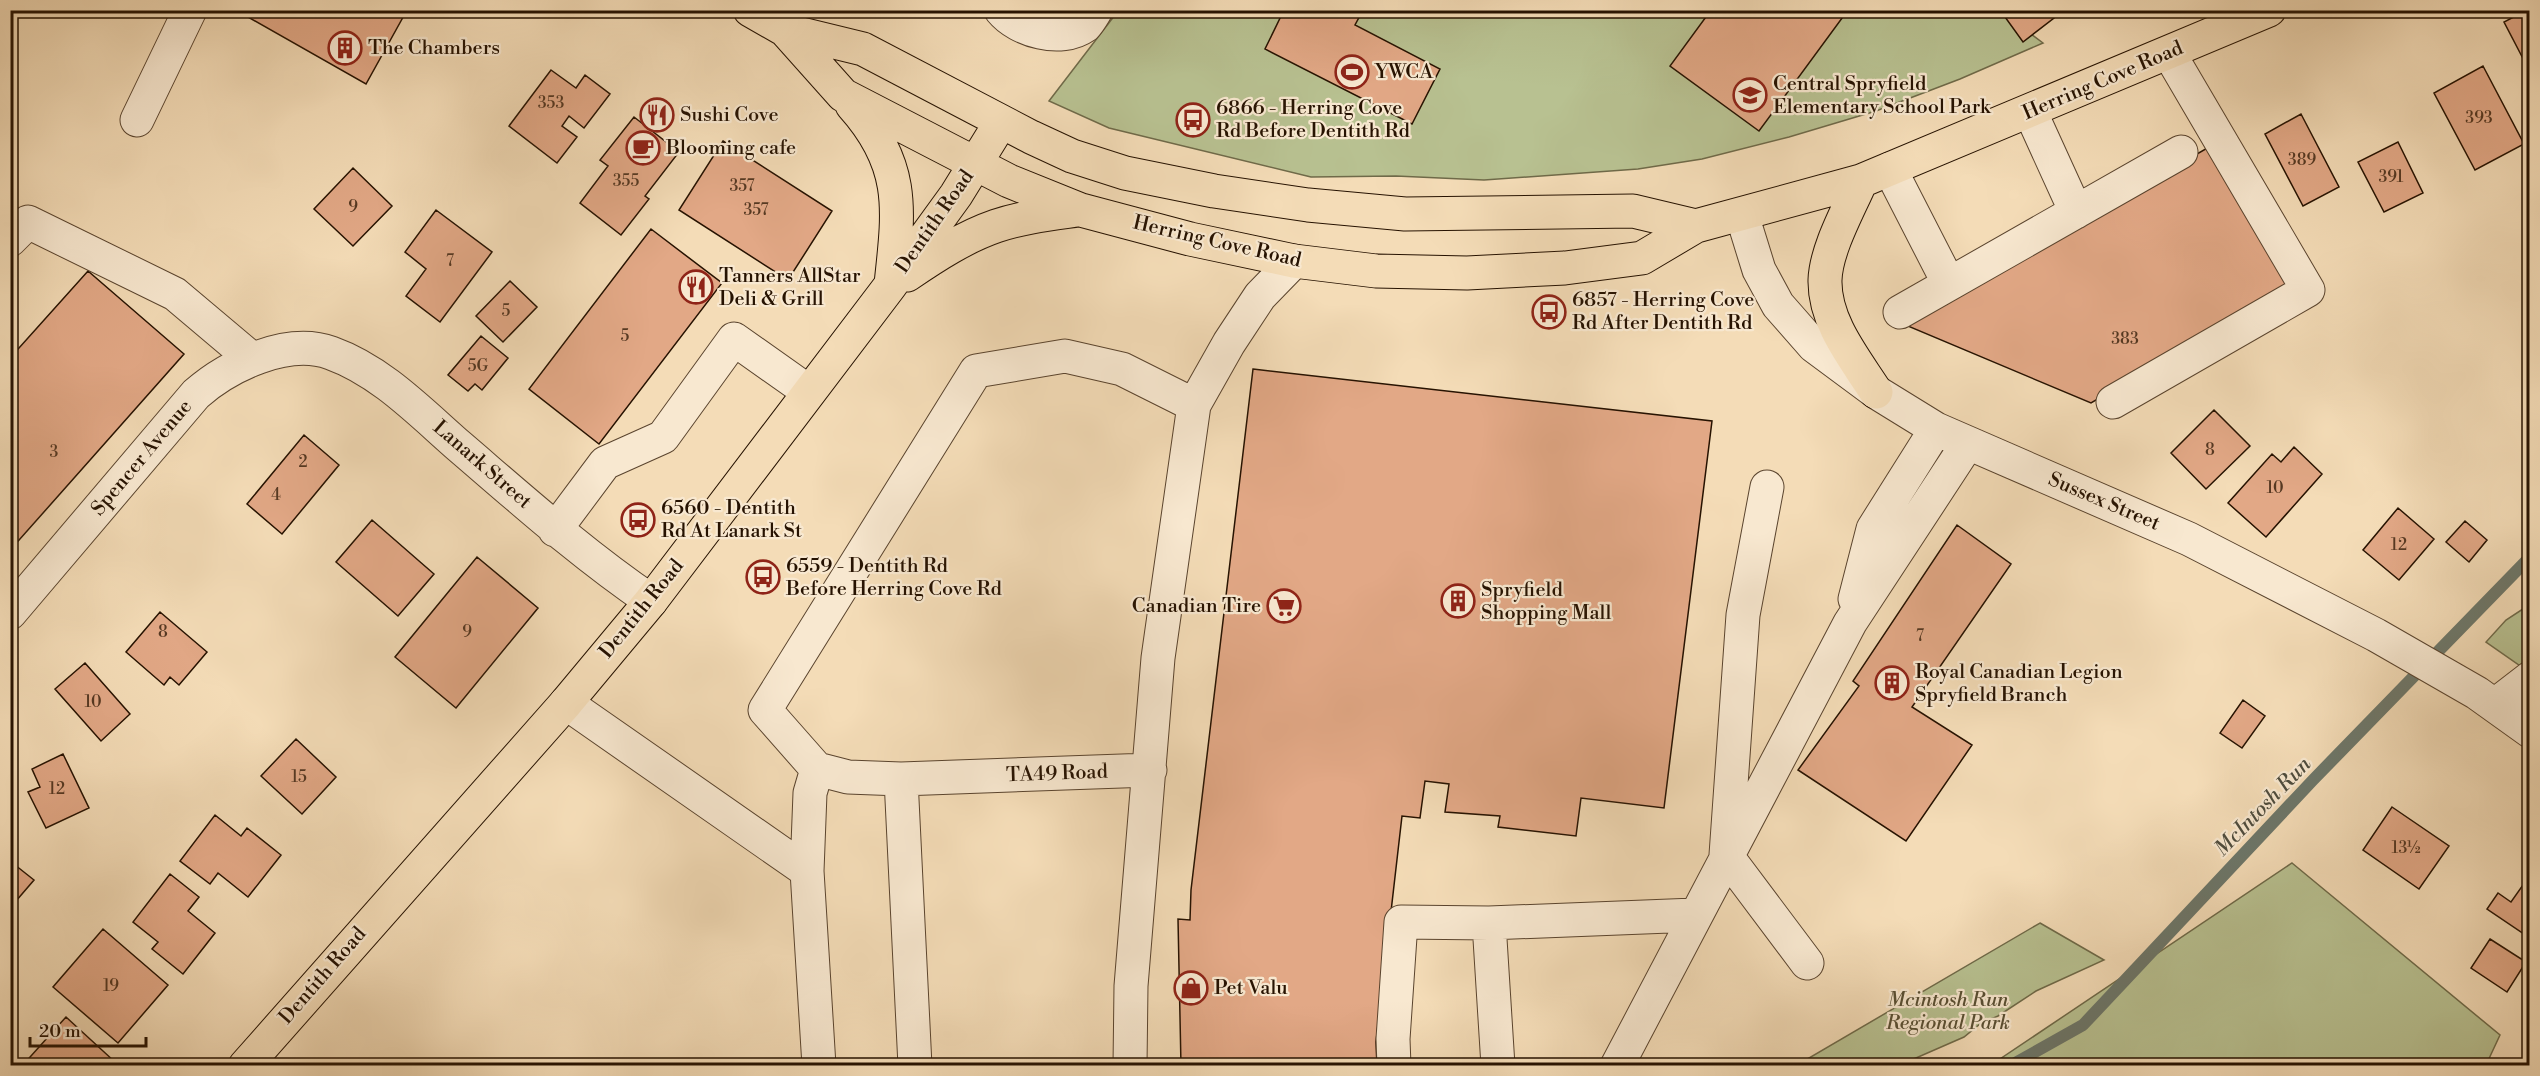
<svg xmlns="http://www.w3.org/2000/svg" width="2540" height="1076" font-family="'Libre Bodoni',serif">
  <rect width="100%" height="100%" fill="#f4dcb7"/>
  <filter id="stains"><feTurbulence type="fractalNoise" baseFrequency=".00333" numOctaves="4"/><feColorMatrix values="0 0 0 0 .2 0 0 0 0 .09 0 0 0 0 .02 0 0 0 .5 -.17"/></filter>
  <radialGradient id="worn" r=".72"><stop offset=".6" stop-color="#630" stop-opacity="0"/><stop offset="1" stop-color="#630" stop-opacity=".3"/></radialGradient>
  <!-- green -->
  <path fill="#b8c191" stroke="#6f6a49" stroke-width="1.5" d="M1999,10l44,33 -83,36 -84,32 -87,26 -87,22 -64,10 -154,11 -88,-4 -85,1 -202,-49 -60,-27 69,-90z
    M2529,605v67l-43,-30 20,-22z
    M2292,863l208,172 -14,30h-495z
    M2040,923l64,37 -68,31 -38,25 -18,8 -16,13 -64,28h-103z"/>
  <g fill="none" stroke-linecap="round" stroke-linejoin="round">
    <!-- stream -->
    <path stroke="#6d776a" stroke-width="12" d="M2010,1066l73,-41 230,-245 217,-223"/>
  </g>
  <!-- building -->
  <path fill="#e2a886" stroke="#261201" stroke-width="1.5" d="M243,10h164l-41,74 -125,-71z
    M1284,10h79l-8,15 85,44 -28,55 -147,-75z
    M1711,10h137l-89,121 -89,-65z
    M2000,10h49l5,8 -31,24z
    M2527,10h3v62l-26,-50z
    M2483,66l41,78 -49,26 -41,-77z
    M551,70l25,18 9,-13 25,19 -26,34 -15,-12 -7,10 15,11 -20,26 -48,-37z
    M2301,114l38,73 -36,19 -38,-72z
    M634,117l45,35 -34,44 4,3 -28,36 -41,-32 28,-37 -8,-6z
    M723,141l109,70 -44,69 -109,-70z
    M2398,142l25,51 -39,19 -26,-50z
    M2209,147l81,140 -199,116 -188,-79z
    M353,168l39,38 -39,40 -39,-37z
    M436,210l56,42 -52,70 -34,-26 20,-27 -21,-17z
    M651,229l71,54 -123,161 -70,-55z
    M88,271l96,83 -172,194 -2,-2v-188z
    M510,281l27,26 -34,35 -27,-26z
    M481,336l27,22 -26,32 -7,-6 -7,7 -20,-16z
    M1253,369l459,52 -48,387 -83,-10 -5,38 -78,-9 2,-11 -55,-4 4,-28 -24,-3 -5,37 -18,-2 -26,226 1,24h-196l-3,-147 12,1 1,-30z
    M2214,410l36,36 -44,43 -35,-36z
    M304,435l35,30 -57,69 -35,-30z
    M2294,447l28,27 -56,63 -38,-34 44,-49 9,8z
    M2398,508l36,31 -35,41 -36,-30z
    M372,520l62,54 -36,42 -62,-54z
    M2465,521l22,19 -18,22 -23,-20z
    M1957,525l54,39 -99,143 60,38 -66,96 -108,-71 61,-84 -6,-5z
    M477,557l61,51 -82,100 -61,-51z
    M160,612l47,40 -28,33 -9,-8 -6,8 -38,-33z
    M85,663l45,51 -29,27 -46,-52z
    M2243,700l22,16 -23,32 -22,-15z
    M296,739l40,38 -34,37 -41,-38z
    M63,754l26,54 -43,20 -18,-36 12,-5 -8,-18z
    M2392,807l57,39 -30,43 -56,-39z
    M215,815l26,21 6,-8 34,27 -33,42 -30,-24 -8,11 -30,-23z
    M10,861l24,19 -24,28z
    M170,874l29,23 -11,14 27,22 -32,41 -31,-25 6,-7 -25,-20z
    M2530,875v63l-43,-29 11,-16 13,9z
    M103,929l65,56 -50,58 -65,-56z
    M2490,939l36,23 -19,30 -36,-24z
    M66,1017l49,45 -3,4h-90z"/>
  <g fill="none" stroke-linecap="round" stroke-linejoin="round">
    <!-- minor casing -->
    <g stroke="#5a442e" stroke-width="35">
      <path id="minor" d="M1001,10c17,21 60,33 84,16 4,-4 8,-11 11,-16
        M2030,111l46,101
        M137,120l53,-110
        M1890,169l59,115
        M1742,215l17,55 19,35 36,41 62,46 60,37 253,110 187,96 101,58 53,38
        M10,240l18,-18 147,72 77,65
        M1900,312l281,-160
        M2113,402l195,-112 -139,-237
        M1767,487l-24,128 -17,240 81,108
        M555,530l50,-67 58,-26 71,-98 75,53
        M1855,599l18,-70 63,-100
        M10,613l186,-219c32,-28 91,-57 135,-41 50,18 88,58 128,93 63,54 123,108 192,155
        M566,703l241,168
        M2495,705l35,-27
        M817,769l-52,-59 211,-339 89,-15 57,13 72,36
        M901,779l14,287
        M819,1066l-12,-195 3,-78 7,-24 31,8 53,2 249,-9
        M1130,1066l1,-80 27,-328 36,-253 35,-62 31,-47 34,-35
        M1394,1066l-1,-27 8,-117 88,1
        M1498,1066l-9,-143 206,-8
        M1617,1066l233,-443 118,-180"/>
    </g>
    <!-- major casing -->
    <g stroke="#261201" stroke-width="35">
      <path id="major" d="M750,10l35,20 78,19 168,88 41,19 53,17 89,18 94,14 97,9 228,-3 63,15
        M785,30l58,65 166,86 72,29 109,29 104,22 82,10 91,2 98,-5 77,-10 54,-32 165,-45 408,-171
        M852,105c54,60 47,105 39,179
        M1861,181c-12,28 -35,68 -36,99 -1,42 30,79 51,112
        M907,275c28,-19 57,-38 89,-49 27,-9 54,-12 82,-16
        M245,1066l321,-363 85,-102 239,-315 66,-91 45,-73"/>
    </g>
    <!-- minor -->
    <use href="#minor" stroke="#f8e8d0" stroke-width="33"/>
    <!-- major -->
    <use href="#major" stroke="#f4dcb7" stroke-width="33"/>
  </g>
  <!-- icons -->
  <defs>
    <g id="building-ring" transform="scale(1.725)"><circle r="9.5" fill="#f8e8d0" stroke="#8f2418" stroke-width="1.5"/><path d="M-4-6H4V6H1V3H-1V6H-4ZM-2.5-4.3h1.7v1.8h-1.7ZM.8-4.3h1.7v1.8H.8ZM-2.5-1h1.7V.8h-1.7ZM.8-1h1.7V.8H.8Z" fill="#8f2418"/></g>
    <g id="stadium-ring" transform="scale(1.725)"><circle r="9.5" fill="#f8e8d0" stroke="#8f2418" stroke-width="1.5"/><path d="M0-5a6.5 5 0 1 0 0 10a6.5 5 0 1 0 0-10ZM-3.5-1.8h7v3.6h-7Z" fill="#8f2418"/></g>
    <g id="school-ring" transform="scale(1.725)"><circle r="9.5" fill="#f8e8d0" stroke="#8f2418" stroke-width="1.5"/><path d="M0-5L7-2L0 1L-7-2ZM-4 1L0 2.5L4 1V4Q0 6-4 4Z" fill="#8f2418"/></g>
    <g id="restaurant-ring" transform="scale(1.725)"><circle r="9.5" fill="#f8e8d0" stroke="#8f2418" stroke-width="1.5"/><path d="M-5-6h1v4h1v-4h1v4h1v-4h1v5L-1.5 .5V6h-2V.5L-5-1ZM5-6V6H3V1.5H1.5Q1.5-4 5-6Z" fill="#8f2418"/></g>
    <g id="bus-ring" transform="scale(1.725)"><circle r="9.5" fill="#f8e8d0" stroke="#8f2418" stroke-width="1.5"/><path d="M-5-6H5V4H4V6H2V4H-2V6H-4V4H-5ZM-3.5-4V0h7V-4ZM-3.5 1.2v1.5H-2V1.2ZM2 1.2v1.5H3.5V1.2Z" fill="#8f2418"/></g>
    <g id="cafe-ring" transform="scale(1.725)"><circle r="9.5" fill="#f8e8d0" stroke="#8f2418" stroke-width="1.5"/><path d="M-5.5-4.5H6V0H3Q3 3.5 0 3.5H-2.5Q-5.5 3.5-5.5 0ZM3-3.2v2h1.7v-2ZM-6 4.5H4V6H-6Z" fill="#8f2418"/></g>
    <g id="supermarket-ring" transform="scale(1.725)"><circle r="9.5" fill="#f8e8d0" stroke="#8f2418" stroke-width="1.5"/><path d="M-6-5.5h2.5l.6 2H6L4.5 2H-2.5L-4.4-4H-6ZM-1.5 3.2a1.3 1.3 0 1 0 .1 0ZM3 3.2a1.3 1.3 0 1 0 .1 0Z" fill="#8f2418"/></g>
    <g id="shop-ring" transform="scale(1.725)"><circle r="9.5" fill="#f8e8d0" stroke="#8f2418" stroke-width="1.5"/><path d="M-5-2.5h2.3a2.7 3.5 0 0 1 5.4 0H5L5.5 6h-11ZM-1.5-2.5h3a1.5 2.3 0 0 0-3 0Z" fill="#8f2418"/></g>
  </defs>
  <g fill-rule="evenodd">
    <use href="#building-ring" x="345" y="48"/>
    <use href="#stadium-ring" x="1352" y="72"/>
    <use href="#school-ring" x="1750" y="95"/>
    <use href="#restaurant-ring" x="657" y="115"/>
    <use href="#bus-ring" x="1193" y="120"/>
    <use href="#cafe-ring" x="643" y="148"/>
    <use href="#restaurant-ring" x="696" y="287"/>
    <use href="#bus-ring" x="1549" y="312"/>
    <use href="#bus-ring" x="638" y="520"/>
    <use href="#bus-ring" x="763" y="577"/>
    <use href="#building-ring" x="1458" y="601"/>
    <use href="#supermarket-ring" x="1284" y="606"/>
    <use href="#building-ring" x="1892" y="683"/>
    <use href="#shop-ring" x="1191" y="988"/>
  </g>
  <g text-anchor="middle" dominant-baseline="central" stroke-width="4.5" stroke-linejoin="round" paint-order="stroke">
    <!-- number labels -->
    <g font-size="16" fill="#553822">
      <text x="551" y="103">353</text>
      <text x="2479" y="118">393</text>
      <text x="2302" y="160">389</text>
      <text x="2391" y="177">391</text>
      <text x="626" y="181">355</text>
      <text x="742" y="186">357</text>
      <text x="353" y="207">9</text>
      <text x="756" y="210">357</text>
      <text x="450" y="261">7</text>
      <text x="506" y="311">5</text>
      <text x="625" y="336">5</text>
      <text x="2125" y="339">383</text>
      <text x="478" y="366">5G</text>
      <text x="2210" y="450">8</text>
      <text x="54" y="452">3</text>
      <text x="303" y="462">2</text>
      <text x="2275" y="488">10</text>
      <text x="276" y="495">4</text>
      <text x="2399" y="545">12</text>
      <text x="163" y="632">8</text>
      <text x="467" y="632">9</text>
      <text x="1920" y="636">7</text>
      <text x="93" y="702">10</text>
      <text x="299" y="777">15</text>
      <text x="57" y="789">12</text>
      <text x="2406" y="848">13½</text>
      <text x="111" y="986">19</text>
    </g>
    <!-- poi labels -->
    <g font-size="20" fill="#261201" stroke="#f8e8d0" text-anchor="start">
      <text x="368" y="48">The Chambers</text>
      <text x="1375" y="72">YWCA</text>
      <text x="1773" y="84">Central Spryfield<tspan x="1773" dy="23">Elementary School Park</tspan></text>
      <text x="1216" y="108">6866 - Herring Cove<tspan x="1216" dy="23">Rd Before Dentith Rd</tspan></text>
      <text x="680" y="115">Sushi Cove</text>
      <text x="666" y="148">Blooming cafe</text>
      <text x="719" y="276">Tanners AllStar<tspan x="719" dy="23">Deli &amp; Grill</tspan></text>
      <text x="1572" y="300">6857 - Herring Cove<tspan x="1572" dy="23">Rd After Dentith Rd</tspan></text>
      <text x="661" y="508">6560 - Dentith<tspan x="661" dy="23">Rd At Lanark St</tspan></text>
      <text x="786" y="566">6559 - Dentith Rd<tspan x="786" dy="23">Before Herring Cove Rd</tspan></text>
      <text x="1481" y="590">Spryfield<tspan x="1481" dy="23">Shopping Mall</tspan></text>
      <text x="1261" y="606" text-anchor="end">Canadian Tire</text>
      <text x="1915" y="672">Royal Canadian Legion<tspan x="1915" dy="23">Spryfield Branch</tspan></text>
      <text x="1214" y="988">Pet Valu</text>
    </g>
    <!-- street labels -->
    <g font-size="20" fill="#261201" stroke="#f8e8d0">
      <text transform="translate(2103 81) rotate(-23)">Herring Cove Road</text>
      <text transform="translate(935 222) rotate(-55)">Dentith Road</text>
      <text transform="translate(1217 242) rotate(13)">Herring Cove Road</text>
      <text transform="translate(142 458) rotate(-50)">Spencer Avenue</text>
      <text transform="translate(482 465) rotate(41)">Lanark Street</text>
      <text transform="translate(2104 502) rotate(23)">Sussex Street</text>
      <text transform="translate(642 609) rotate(-51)">Dentith Road</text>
      <text transform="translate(1057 774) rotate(-2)">TA49 Road</text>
      <text transform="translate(323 976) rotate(-49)">Dentith Road</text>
    </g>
    <!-- park labels -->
    <g font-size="20" font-style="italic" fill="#594f33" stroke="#f8e8d0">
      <text x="1948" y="1000">Mcintosh Run<tspan x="1948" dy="23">Regional Park</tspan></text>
    </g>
    <!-- water labels -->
    <g font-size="21" font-style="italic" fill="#4f4d3e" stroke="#f8e8d0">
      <text transform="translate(2263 807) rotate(-46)">McIntosh Run</text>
    </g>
  </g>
  <!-- margin -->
  <rect width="2540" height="1076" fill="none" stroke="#f4dcb7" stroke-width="36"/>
  <rect x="12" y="12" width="2516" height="1052" fill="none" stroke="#261201" stroke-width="3"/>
  <rect x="18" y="18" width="2504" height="1040" fill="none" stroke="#261201" stroke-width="1.5"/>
  <!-- scale -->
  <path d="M30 1037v9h116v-9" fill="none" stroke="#261201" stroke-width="3"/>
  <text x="39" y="1037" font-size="18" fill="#261201" stroke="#f8e8d0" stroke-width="4.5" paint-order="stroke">20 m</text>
  <rect width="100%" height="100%" filter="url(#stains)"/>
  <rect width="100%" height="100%" fill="url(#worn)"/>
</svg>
